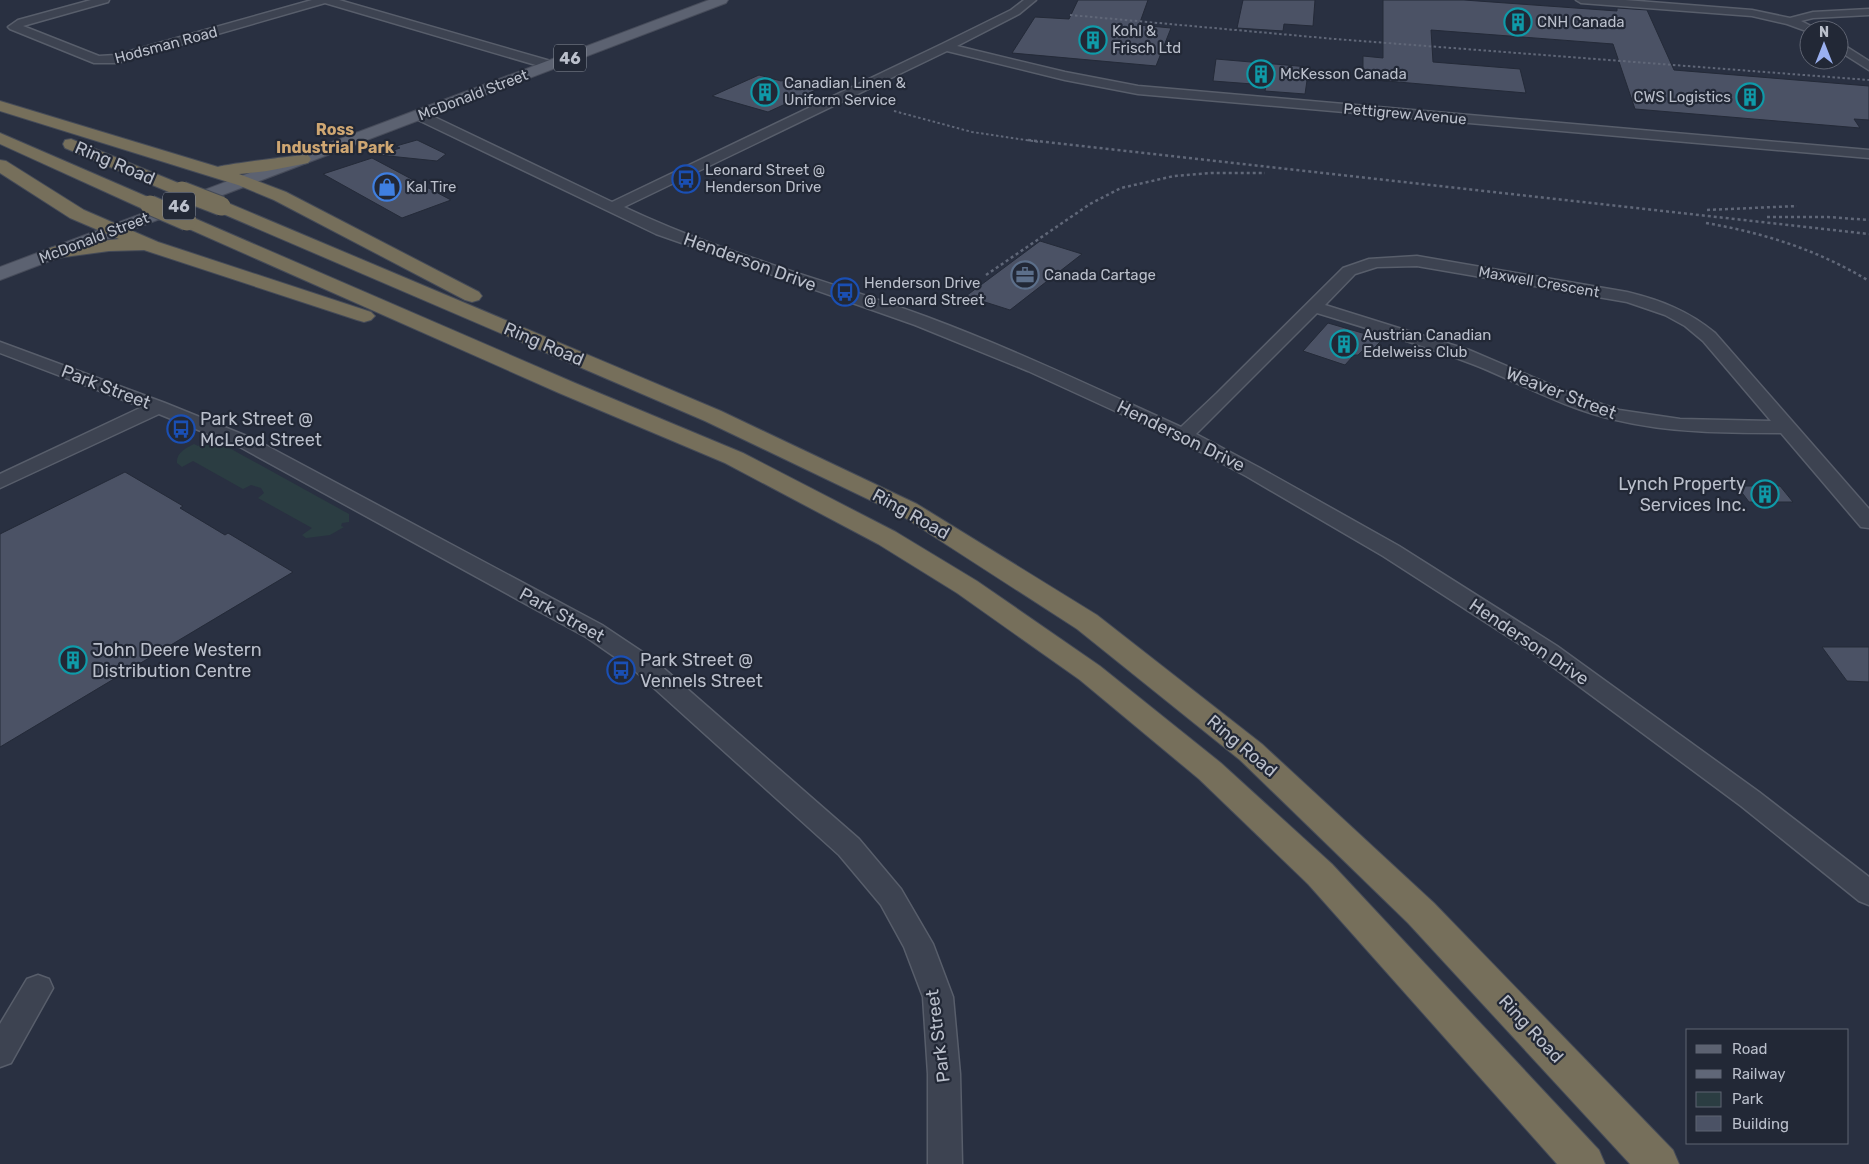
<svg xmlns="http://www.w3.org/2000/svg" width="1869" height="1164" font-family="Rubik,sans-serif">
  <rect width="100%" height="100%" fill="#293041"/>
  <!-- green -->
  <path fill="#2b3d42" d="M215,440l134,74v8l-7,1 -1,3 3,1 -14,8 -24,3 -4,-3 10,-7 -54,-30 6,-5 -3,-5 -10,-3 -8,4 -50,-28 -11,6 -5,-4c-1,-10 9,-15 17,-19l4,2 6,-4z"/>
  <!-- building -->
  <path fill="#4b5265" stroke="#242a38" d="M1078,0h70l-9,25 32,3 -15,38 -144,-13 23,-36 34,2z
    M1243,0h72l-2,26 -29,-2 -1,7 -46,-3z
    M1383,0h81l153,11v-3l30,2 27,60 195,16v34l-15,-1 6,9 -225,-19 -22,-65 -182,-14 2,32 87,7 6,24 -163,-14v-23l20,2z
    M1216,59l93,8 -4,27 -40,-3 1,-6 -53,-4z
    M759,75l22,6 4,-1 33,9 -50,23 -56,-16z
    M417,140l29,14 -9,7 -58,-6 21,-7 -4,-2z
    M372,158l79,42 -49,18 -79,-44z
    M1040,241l42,13 -72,56 -44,-14z
    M1328,323l55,16 -11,11 -7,-2 -7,7h-4l-9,10 -42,-14z
    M125,472l58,34 -3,2 45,27 3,-2 65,39 -293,175v-213z
    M1737,486h43l13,16h-44z
    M1822,647h47v35l-22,-1z"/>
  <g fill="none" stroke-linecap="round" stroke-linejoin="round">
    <!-- minor casing -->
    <g stroke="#585e6b" stroke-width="3">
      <path id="minor" d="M91,0h18l-1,2 -85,24 76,30 17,-1 196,-55h27l215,62 2,3 -6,4 -4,-1 -221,-65 -208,60h-23l-84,-34 -2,-2 10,-7z
        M1024,0h12l-17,14 -62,32 108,26 73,14 731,64v8l-731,-64 -73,-14 -118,-29 -323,156c97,46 202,73 303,110 86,32 170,72 254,110l36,-34 126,-125 26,-9 48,-3 210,36c33,8 62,19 88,41l154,176v19l-8,-1 -80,-94c-55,0 -111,0 -165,-13 -50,-11 -94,-36 -141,-55 -52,-20 -105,-36 -158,-52l-121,121 64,34 139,78 158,100 202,146 110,85v28l-10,-4 -118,-95 -200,-148 -158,-102 -137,-80 -70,-37 -148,-68 -113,-46 -259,-91 -242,-116 -2,-3 2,-3h10l188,90 330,-158 69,-34zM1417,266l210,36 38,13 20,11 18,15 68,80 -91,-2 -61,-9 -47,-16 -103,-44 -144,-45 30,-31 22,-7z
        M1576,0h49l127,10 38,8 23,-6 56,-3v6l-56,3 -12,3 18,9h-10v2l-22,-8 -35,-8 -171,-13z
        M1839,42l30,19v9l-30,-19z
        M0,342l165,61 89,36 348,186 51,34 206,180 42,50 32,55 20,53 7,77 2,90h-34v-90l-5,-77 -19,-50 -23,-42 -42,-50 -204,-184 -49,-34 -346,-190 -81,-33 -159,74v-14l142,-67 -142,-54z
        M38,975l11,4 4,9 -42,75 -11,4v-43l27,-45z"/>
    </g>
    <!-- major casing -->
    <g stroke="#474c5a" stroke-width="2">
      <path id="major" d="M709,0h19l-2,3 -726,277v-13z"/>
    </g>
    <!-- highway casing -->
    <g stroke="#454b58" stroke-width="2">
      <path id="highway" d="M0,101l218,66c5,-2 85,-13 90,-12l3,4 -3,4 -41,8 -28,3 47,18 193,100 3,4 -3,4 -7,2 -7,-2 -191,-100 -36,-15 -238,-74z
        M0,133l157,68 2,4 -2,4 -7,2 -7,-2 -143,-65z
        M71,139l117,48 3,4 -3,4 -6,1 -6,-1 -111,-47 -2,-4 2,-4z
        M0,160l6,1 78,49 74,32 213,70 4,4 -4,4 -7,2 -7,-2 -213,-70 -35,1 -52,7 -7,-2 -3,-4 3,-4 7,-2 62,-7 -49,-21 -70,-45z
        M221,200l500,211 196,93 180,111 165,129 172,159 239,247 6,14h-49l-222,-241 -168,-163 -163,-131 -178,-115 -194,-93 -491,-211 -2,-4 2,-4z
        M187,215l388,168 168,70 153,79 81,49 123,85 121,97 111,101 267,286 6,14h-48l-249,-280 -109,-105 -119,-99 -123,-87 -79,-49 -153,-81 -166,-70 -379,-168 -2,-4 2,-4z"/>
    </g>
    <!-- minor -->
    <use href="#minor" fill="#3d4351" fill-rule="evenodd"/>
    <!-- major -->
    <use href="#major" fill="#5c6271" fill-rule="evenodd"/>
    <!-- highway -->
    <use href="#highway" fill="#766f5b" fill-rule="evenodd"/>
    <!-- rail-far1 -->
    <path stroke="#606778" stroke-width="2" stroke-dasharray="2.5 2.5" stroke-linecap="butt" d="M1070,15l265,24 534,41
      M894,111l78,21 67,10"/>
    <!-- rail -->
    <path stroke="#606778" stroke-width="2.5" stroke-dasharray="3 3" stroke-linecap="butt" d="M1028,140l841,94
      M1707,210l90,-4
      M1767,217h61l41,3
      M1706,223c58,10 112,27 163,58
      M986,275l104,-71 31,-16 53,-12 37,-3h54"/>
    <!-- highway-bridge casing -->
    <g stroke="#454b58" stroke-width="21" stroke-linecap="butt">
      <path id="highway-bridge" d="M182,191l39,15
        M150,205l37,16"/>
    </g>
    <!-- highway-bridge -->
    <use href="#highway-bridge" stroke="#766f5b" stroke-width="19"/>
  </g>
  <!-- icons -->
  <defs>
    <g id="building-ring" transform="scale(1.4375)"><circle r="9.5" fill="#222836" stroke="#0f9aa8" stroke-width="1.5"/><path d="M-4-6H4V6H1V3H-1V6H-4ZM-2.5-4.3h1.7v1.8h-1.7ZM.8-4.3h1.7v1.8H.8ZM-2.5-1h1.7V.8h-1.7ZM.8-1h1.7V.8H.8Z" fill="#0f9aa8"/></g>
    <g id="bus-ring" transform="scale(1.4375)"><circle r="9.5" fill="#222836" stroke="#1a4fb4" stroke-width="1.5"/><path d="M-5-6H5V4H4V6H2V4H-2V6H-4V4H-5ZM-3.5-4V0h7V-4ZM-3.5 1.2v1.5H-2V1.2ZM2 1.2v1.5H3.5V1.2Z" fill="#1a4fb4"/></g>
    <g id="shop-ring" transform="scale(1.4375)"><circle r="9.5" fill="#222836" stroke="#3f7fe0" stroke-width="1.5"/><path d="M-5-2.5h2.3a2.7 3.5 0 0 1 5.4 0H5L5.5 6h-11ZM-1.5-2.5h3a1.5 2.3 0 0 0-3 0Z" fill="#3f7fe0"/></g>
    <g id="office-ring" transform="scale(1.4375)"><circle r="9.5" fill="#222836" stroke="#5c6f8a" stroke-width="1.5"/><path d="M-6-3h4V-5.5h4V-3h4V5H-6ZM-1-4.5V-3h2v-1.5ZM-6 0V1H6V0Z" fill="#5c6f8a"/></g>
  </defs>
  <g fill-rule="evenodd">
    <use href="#building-ring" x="1518" y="22"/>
    <use href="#building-ring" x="1093" y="40"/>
    <use href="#building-ring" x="1261" y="74"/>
    <use href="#building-ring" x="765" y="92"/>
    <use href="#building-ring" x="1750" y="97"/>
    <use href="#bus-ring" x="686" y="179"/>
    <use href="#shop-ring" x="387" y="187"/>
    <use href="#office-ring" x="1025" y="275"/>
    <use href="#bus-ring" x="845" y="292"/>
    <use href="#building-ring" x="1344" y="344"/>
    <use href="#bus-ring" x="181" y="429"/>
    <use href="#building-ring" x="1765" y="494"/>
    <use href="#building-ring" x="73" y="660"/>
    <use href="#bus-ring" x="621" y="670"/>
  </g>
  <g text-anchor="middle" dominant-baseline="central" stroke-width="4.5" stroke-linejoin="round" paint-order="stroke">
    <!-- far-poi labels -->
    <g font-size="15" fill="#babfcb" stroke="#222836" text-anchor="start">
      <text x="1537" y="22">CNH Canada</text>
      <text x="1112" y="31">Kohl &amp;<tspan x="1112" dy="17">Frisch Ltd</tspan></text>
      <text x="1280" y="74">McKesson Canada</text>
      <text x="784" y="83">Canadian Linen &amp;<tspan x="784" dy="17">Uniform Service</tspan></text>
      <text x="1731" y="97" text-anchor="end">CWS Logistics</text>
      <text x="705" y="170">Leonard Street @<tspan x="705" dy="17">Henderson Drive</tspan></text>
      <text x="406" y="187">Kal Tire</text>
      <text x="1044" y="275">Canada Cartage</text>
      <text x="864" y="283">Henderson Drive<tspan x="864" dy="17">@ Leonard Street</tspan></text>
      <text x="1363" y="335">Austrian Canadian<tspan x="1363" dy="17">Edelweiss Club</tspan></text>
    </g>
    <!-- far-street labels -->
    <g font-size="15" fill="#babfcb" stroke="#222836">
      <text transform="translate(166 45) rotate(-15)">Hodsman Road</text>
      <text transform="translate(473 95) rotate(-21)">McDonald Street</text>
      <text transform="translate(1405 114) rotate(5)">Pettigrew Avenue</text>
      <text transform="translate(94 238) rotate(-21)">McDonald Street</text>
      <text transform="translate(1539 282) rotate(10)">Maxwell Crescent</text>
    </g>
    <!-- shield labels -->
    <g fill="#222836" stroke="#8c929e" stroke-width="1">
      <rect x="554" y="44.5" width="32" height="27" rx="4"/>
      <rect x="163" y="192.5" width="32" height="27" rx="4"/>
    </g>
    <g font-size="16" font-weight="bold" fill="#babfcb">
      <text x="570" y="58">46</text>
      <text x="179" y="206">46</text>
    </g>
    <!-- far-neighbourhood labels -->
    <g font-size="16" font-weight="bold" fill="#cea672" stroke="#222836">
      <text x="335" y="129">Ross<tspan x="335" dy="18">Industrial Park</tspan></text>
    </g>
    <!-- street labels -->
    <g font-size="18" fill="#babfcb" stroke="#222836">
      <text transform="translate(115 163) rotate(23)">Ring Road</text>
      <text transform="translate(750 262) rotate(20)">Henderson Drive</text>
      <text transform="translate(544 344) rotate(23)">Ring Road</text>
      <text transform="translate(106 387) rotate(21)">Park Street</text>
      <text transform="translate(1561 393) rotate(21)">Weaver Street</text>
      <text transform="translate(1181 436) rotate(26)">Henderson Drive</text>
      <text transform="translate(911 514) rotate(29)">Ring Road</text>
      <text transform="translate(562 615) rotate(29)">Park Street</text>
      <text transform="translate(1529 642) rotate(34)">Henderson Drive</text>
      <text transform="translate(1242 746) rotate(40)">Ring Road</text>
      <text transform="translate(1531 1029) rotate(47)">Ring Road</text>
      <text transform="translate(938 1036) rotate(-97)">Park Street</text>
    </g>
    <!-- poi labels -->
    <g font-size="18" fill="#babfcb" stroke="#222836" text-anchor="start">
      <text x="200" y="419">Park Street @<tspan x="200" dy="21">McLeod Street</tspan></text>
      <text x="1746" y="484" text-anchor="end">Lynch Property<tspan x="1746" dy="21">Services Inc.</tspan></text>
      <text x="92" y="650">John Deere Western<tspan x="92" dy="21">Distribution Centre</tspan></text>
      <text x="640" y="660">Park Street @<tspan x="640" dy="21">Vennels Street</tspan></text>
    </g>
  </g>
  <!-- legend -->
  <rect x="1686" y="1029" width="162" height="115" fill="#222836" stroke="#5f6472"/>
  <rect x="1696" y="1045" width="25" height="8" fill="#5c6271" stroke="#5f6472"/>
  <text x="1732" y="1054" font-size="15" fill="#babfcb">Road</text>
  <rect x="1696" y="1070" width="25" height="8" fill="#606778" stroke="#5f6472"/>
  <text x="1732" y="1079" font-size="15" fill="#babfcb">Railway</text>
  <rect x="1696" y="1092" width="25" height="15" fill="#2b3d42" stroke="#5f6472"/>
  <text x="1732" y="1104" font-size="15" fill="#babfcb">Park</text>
  <rect x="1696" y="1116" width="25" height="15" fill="#4b5265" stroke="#5f6472"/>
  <text x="1732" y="1129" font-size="15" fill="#babfcb">Building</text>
  <!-- north arrow -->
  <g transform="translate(1824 45)"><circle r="24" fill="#222836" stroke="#5f6472"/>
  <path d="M0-4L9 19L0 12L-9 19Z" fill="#9ab0f0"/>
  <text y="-8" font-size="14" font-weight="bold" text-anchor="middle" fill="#babfcb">N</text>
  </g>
</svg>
